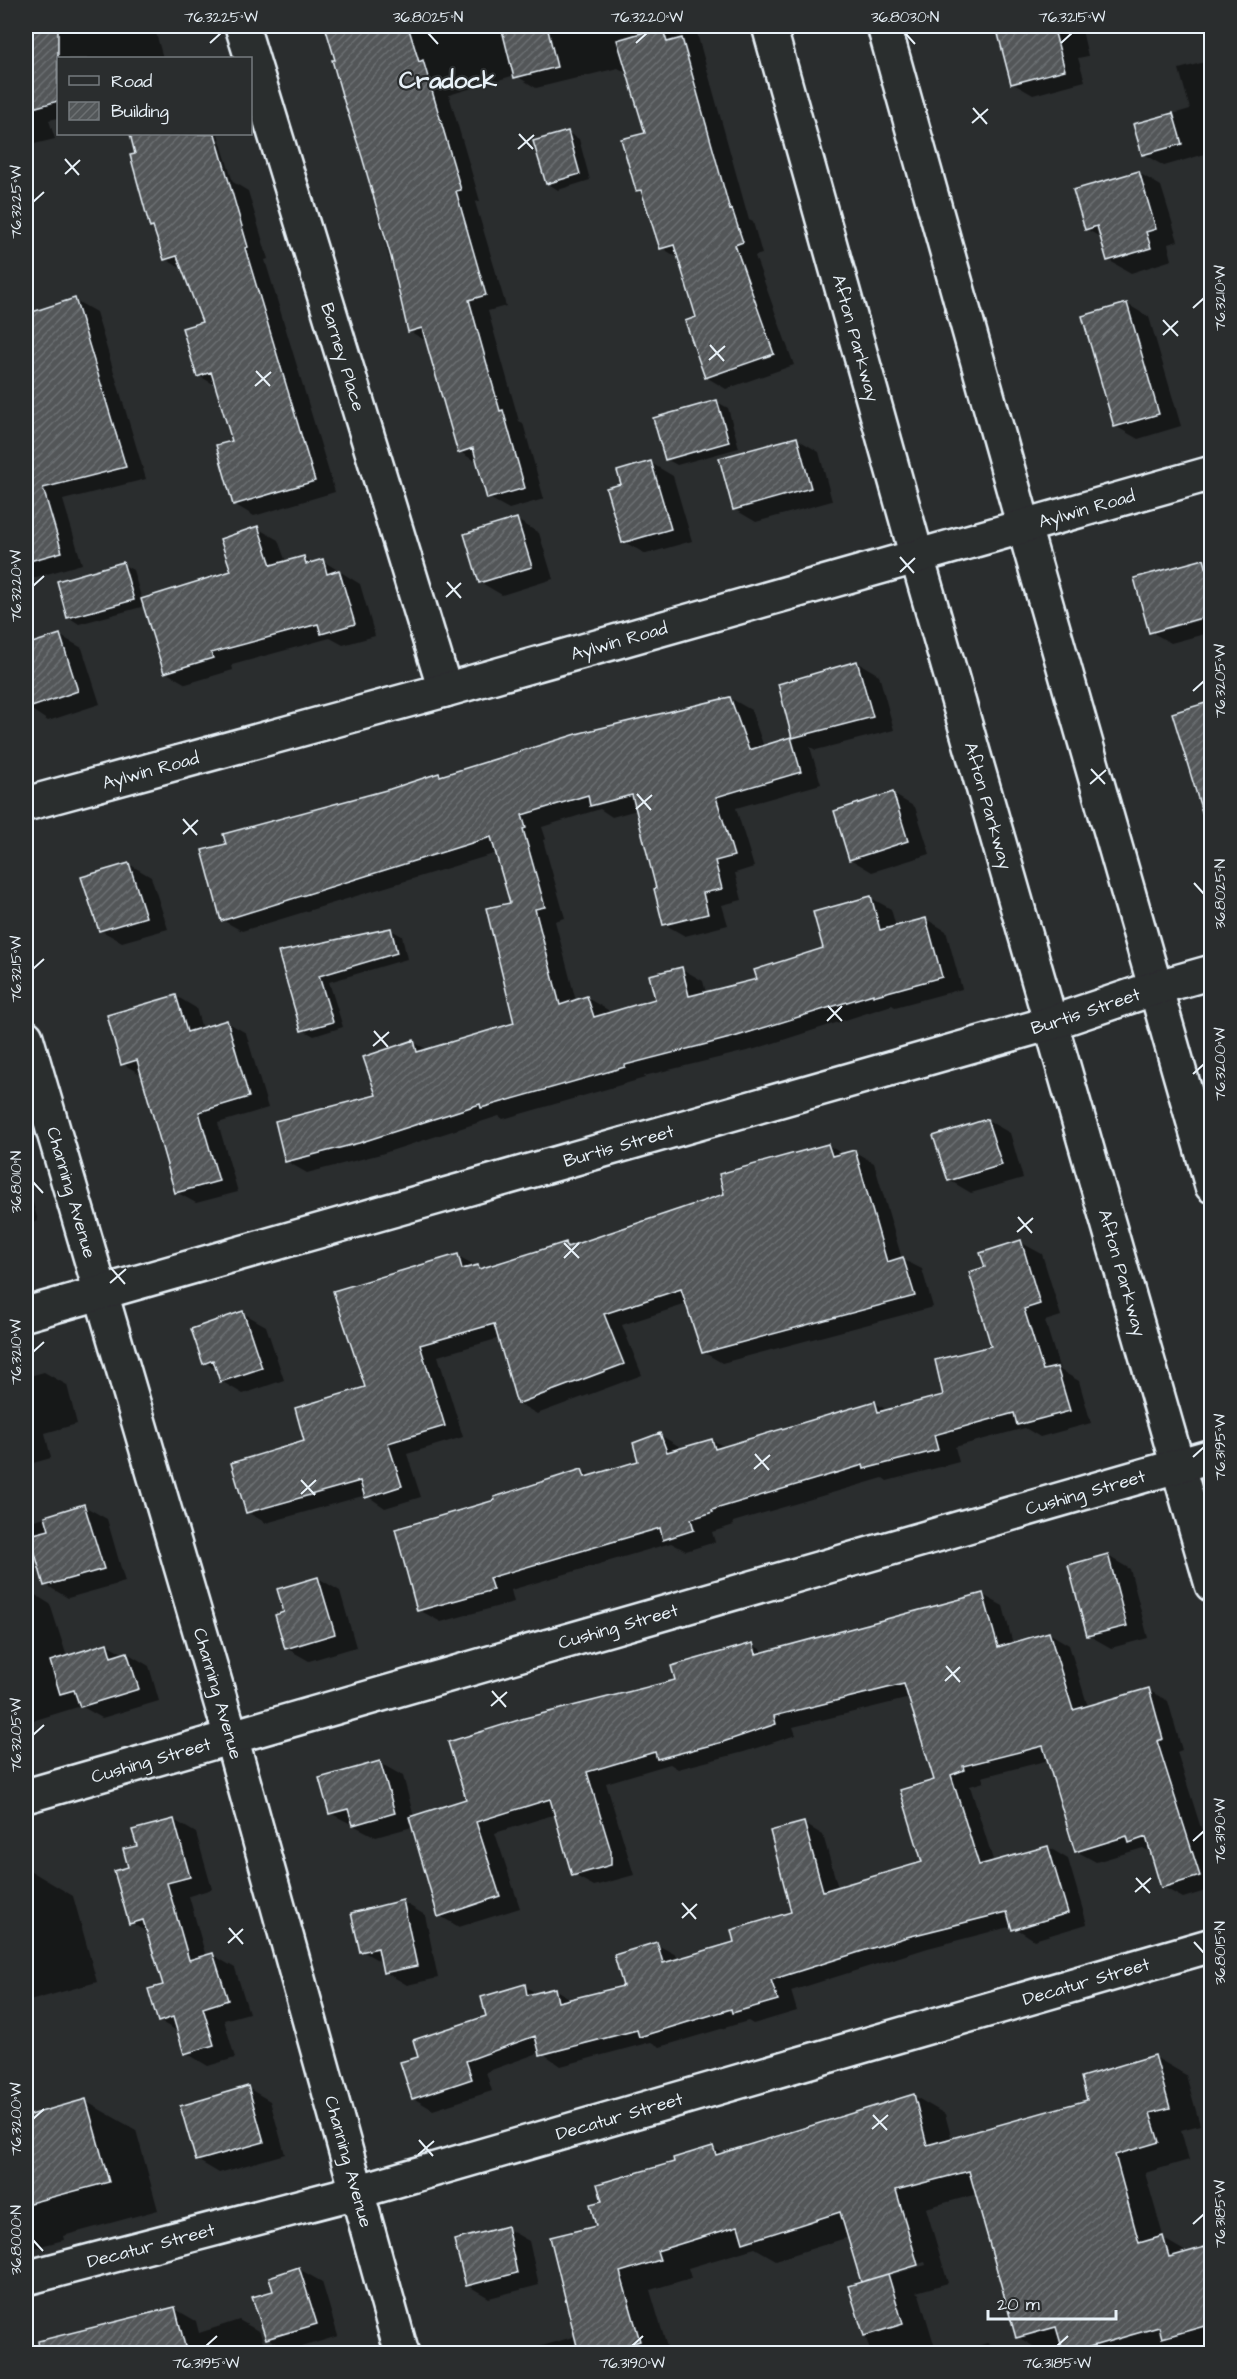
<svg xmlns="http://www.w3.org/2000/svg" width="1237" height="2379" font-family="'Architects Daughter',sans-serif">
  <defs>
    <pattern id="building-hatch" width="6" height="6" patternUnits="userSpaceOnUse" patternTransform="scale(1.5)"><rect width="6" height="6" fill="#535759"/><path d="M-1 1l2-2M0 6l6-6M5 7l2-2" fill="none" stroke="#6c7072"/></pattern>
  </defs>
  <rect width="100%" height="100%" fill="#2a2d2e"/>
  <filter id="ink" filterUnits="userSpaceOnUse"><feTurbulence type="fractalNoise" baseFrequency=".0167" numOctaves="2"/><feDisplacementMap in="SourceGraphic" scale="12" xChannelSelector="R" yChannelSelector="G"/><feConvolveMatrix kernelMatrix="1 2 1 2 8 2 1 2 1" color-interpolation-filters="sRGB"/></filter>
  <g filter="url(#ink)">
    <!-- shadow -->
    <path fill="#0007" fill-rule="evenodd" d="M26,26h128l9,32h-105v60l-9,2 6,19 -29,7z
      M326,26h369l54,194 4,2 9,32 -7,2 39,109 -68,24 -20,-12 -8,-59 -18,-59 -18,-11 -18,-55 -6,-3 9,-56 -18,-60 -11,-6 -82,20 -21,-13 -66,20 31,106 -5,1 31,104 -18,5 31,110 4,2 21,76 -35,10 -20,-11 -11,-35 -18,-11 -32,-110 -19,-11z
      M995,26h104l-17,4 6,26 -10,2 7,23 -52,14 -21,-12z
      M1212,60v92l-48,14 -21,-12 -8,-29 55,-16 -11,-40z
      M568,133l11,6 11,41 -32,10 -11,-7z
      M131,134h87l15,48 15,9 20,68 -3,1 70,232 -81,24 -20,-12v-62l-17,-56 -18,-10 5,-53 -20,-53 -19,-11 -10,-29 -4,-3 -13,-72z
      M1139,173l22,13 17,55 -10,3 4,16 -41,13 -23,-13 -6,-22 -16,-9z
      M75,300l21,12 50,167 -83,21 19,64 -56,16v-265z
      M1127,304l22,13 32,109 -43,13 -23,-13z
      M1212,310v33l-9,-31z
      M717,402l11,6 11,40 -62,17 -11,-6z
      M797,439l22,13 13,49 -76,21 -22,-13z
      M651,463l22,13 19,65 -46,13 -22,-12 -1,-57z
      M517,520l22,13 14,46 -51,16 -22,-13z
      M257,528l21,12 8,22 17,-4 11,5 9,-2 37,23 15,52 -32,9 -13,-7 -98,27 1,5 -47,14 -21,-12 -20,-66 -66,18 -11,-7 54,-53 11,6 9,30 91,-28z
      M1204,560l8,5v49l-48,13v3l48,-13v15l-41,11 -20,-11z
      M59,635l23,13 18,56 -52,17 -22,-15v-59z
      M857,662l22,13 15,55 -78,20 -6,-3 11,37 -85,24 18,59 -19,6 7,27 -20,5 6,20 -43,11 -21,-12 -6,-35 -21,-79 -25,7 -12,-8 -58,18 4,12 -3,1 22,78 -10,3 21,80 11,-3 21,12 1,4 48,-14 25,-31 21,12 3,12 53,-13 66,-31 46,-51 20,11 5,18 30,-8 20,12 16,58 -67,18 -3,-2 -137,44 -111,27 1,2 -142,41 -4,-3 -118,38 -74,19 -21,-12 92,-64 35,-55 15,8 88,-26 -4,-120 -15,-51 -255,78 -20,-11 168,-129 49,-16 3,2 288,-79 21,12 13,37 27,-8 4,2 -15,-56z
      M893,794l22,13 15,47 -58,18 -22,-13z
      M129,864l22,13 17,52 -46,13 -22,-12z
      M391,930l11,6 5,23 -78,23 14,45 -29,9 -11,-6 -23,-77z
      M176,996l20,12 6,21 25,-7 19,11 22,75 -50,15 20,69 -42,11 -20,-11 -34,-117 -19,-11z
      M987,1120l23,13 13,45 -52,15 -22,-13z
      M828,1145l16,10 11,-3 19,11 28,96 20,10 11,38 -211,56 -19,-11 -16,-48 -65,21 20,50 -105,39 -19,-11 -18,-65 -62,18 25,81 -56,17 14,43 -36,11 -19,-13 -100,28 -19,-11 59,-70 61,-54 91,-132 24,13 84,-25 5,3 155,-52z
      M26,1177l12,44 -12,4z
      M1020,1242l22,12 19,62 -16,5 15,49 19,11 12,42 -51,14 -15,-9 -70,19 4,15 -72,19 -4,-3 -150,44 1,3 -22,7 3,10 -29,9 -15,-8 -160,47 3,12 -73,20 -22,-12 -23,-83 101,-26 85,-30 10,5 48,-14 20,-27 22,13 30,-8 13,7 150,-44 14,8 56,-15 48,-49 -6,-79z
      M243,1313l23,13 18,54 -41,14 -22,-13 -4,-11 -12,-8z
      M44,1372l23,13 10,39 -32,9 6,25 -25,7v-88z
      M84,1506l23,13 18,63 -57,16 -22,-13 -19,-63z
      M1108,1556l22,13 18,69 -37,10 -23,-13z
      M318,1578l22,13 16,56 -47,14 -23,-13 -1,-35z
      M29,1591l21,13 17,53 40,-13 17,10 3,-1 22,13 10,35 -57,17 -21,-12 -55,17 4,9 -4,2v-142z
      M983,1595l20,11 10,38 36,-11 20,12 19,62 60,-17 20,11 14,49 -5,2 35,111v26l-29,9 -20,-11 -11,-34 -9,-5 -47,14 -20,-11 -27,-91 -67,17 2,5 -14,4 24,77 54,-16 20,12 19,65 -53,16 -21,-14 -85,22 -137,43 6,20 -44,13 -5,-3 -88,26 -9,-5 -90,24 -20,-14 -55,20 6,19 -59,19 -20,-12 7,-40 68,-41 36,-31 14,8 16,-5 19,11 52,-12 31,-44 20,11 2,5 58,-17 57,-30 10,-90 20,12 15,53 86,-25 12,-82 -26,-83 -117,29 3,8 -52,17 -66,17 -8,-5 -64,19 28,92 -40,11 -20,-11 -18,-61 -61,19 25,75 -61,19 -19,-11 -28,-89 -36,10 -46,-24 50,-50 23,13 11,41 54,-17 209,-119 76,-36 14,8z
      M174,1820l22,13 16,56 -23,7 17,61 7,-2 22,13 14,45 -25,7 11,38 -27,8 -22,-13 -7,-21 -20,-11 6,-35 -16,-53 -18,-10 -1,-55 9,-21z
      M26,1868l47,28 24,86 -71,20z
      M403,1902l22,13 13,63 -31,7 -22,-13 -2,-9 -21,-12z
      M1155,2057l31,18 14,50 -19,5 8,30 -44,13 19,66 24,14 24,-7v104l-21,4 -11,-7 -22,7h-92l-2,-3 -18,3 -28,-17 -41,-143 -51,14 22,75 -32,9 3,2 18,60h-66l-21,-67 15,-4 -3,-2 -13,-44 -73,23 -21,-12 -67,20 3,10 -41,12 19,64h-154l61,-18 28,-134 72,-39 37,-15 11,6 190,-58 31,18 7,26 137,-39zM925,2262l1,3 -42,12v-3z
      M248,2088l22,13 15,53 -66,19 -22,-13z
      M85,2101l51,29 22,80 -95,26 1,4 -31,8h-7v-131z
      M506,2228l23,13 10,44 -50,13 -22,-13z
      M299,2269l23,13 16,54 -49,15 -22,-13 8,-46z
      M175,2309l21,12 3,12 40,-13 21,12 6,22h-240v-5l101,-29z
      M987,2343l17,11h-51z"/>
    <!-- building -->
    <path fill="url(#building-hatch)" stroke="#e8f1f8" stroke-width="1.5" d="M26,26h32v75l-32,9z
      M325,26h83l11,36 4,-2 38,130 -5,1 30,104 -17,5 31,111 3,-1 22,78 -38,11 -14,-51 -15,5 -36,-125 -14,4 -17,-75 -29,-100 -20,-62 -10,-35h3z
      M501,26h46l10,41 -43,11z
      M1014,26h39l12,44 -54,14 -14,-54z
      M662,27l5,15 15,-4 48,172 2,-1 11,33 -8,3 39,109 -69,24 -20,-57 11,-4 -22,-72 -14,4 -19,-59 -5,1 -15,-52 24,-6 -28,-93z
      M1173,113l9,31 -40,11 -9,-31z
      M568,131l12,43 -34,10 -13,-43z
      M130,134h85l33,113 -3,1 70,233 -82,24 -17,-60 16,-4 -21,-69 -14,5 -15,-49 20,-6 -25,-66 -13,4 -11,-33 -3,1 -20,-73 5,-1z
      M1139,171l17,58 -10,3 5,16 -44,13 -10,-35 -12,4 -12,-40z
      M75,298l51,169 -83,21 19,64 -36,10v-248z
      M1127,303l32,111 -45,13 -32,-111z
      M717,400l12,42 -64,18 -12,-42z
      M797,437l14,51 -78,22 -14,-52z
      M651,461l20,68 -49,14 -16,-55 15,-4 -4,-13z
      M517,518l15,49 -53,16 -15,-49z
      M258,526l13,39 33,-9 2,8 17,-5 4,15 12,-4 16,54 -34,10 -3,-10 -107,29 2,5 -49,15 -23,-74 90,-28 -11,-32z
      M1204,559l8,29v27l-63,18 -15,-55z
      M123,562l11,38 -67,18 -10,-37z
      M60,634l18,57 -52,18v-64z
      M857,661l16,56 -81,21 -14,-54z
      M730,697l19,53 42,-13 10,35 -85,25 18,59 -19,5 7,28 -19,4 5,21 -45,11 -9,-36 2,-1 -24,-93 -42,11 -2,-11 -66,20 4,13 -3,1 22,78 -10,2 25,96 27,-9 7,21 61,-18 -6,-24 33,-8 7,29 68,-17 -3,-9 69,-22 -10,-36 58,-16 9,34 46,-12 16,59 -69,19v-2l-139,43 -109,28v2l-144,41 -1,-4 -121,39 -74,19 -10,-41 101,-26 -13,-38 51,-17 3,12 97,-29 -28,-115 24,-5 -19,-66 -270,84 -19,-71 24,-6 -3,-10 167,-45 49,-16 1,3 140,-43z
      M1212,701v113l-9,1 -31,-102z
      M893,792l15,49 -59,19 -15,-49z
      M129,863l17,54 -47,14 -18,-54z
      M391,928l6,25 -78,23 14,46 -32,9 -23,-79z
      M176,995l11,37 40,-12 22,77 -50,15 20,69 -44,12 -38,-133 -16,5 -14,-50z
      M987,1119l15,46 -54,16 -15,-45z
      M828,1144l4,12 23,-6 32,112 16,-5 12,39 -213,57 -21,-64 -77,25 20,50 -107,40 -23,-80 -74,21 25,81 -57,17 14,43 -37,12 -5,-17 -114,32 -15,-50 73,-22 -9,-33 70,-21 -32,-96 125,-37 4,15 16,-4 1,4 87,-27 1,5 157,-53 -5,-20z
      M1021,1240l19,64 -16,5 19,61 14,-3 13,44 -53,14 -3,-12 -80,22 4,15 -74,19 -1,-4 -151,45 1,2 -22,7 3,11 -31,10 -3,-12 -171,50 4,12 -76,21 -22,-82 100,-29 -1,-3 88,-28 3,8 53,-16 -5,-18 27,-10 7,19 45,-13 3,10 160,-48 3,11 65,-17 -8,-35 56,-14 -22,-74 16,-5 -5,-14z
      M243,1311l19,57 -42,14 -7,-22 -10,4 -12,-35z
      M84,1504l20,65 -60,17 -14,-51 19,-5 -4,-14z
      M1108,1554l19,72 -40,10 -19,-71z
      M318,1577l17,57 -50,15 -10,-34 9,-3 -7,-23z
      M983,1593l15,54 51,-15 24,78 76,-22 14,51 -6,2 43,135 -39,12 -15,-51 -17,6 -2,-7 -52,16 -32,-106 -80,20 1,4 -13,5 28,90 69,-19 20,67 -56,17 -5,-18 -100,25 -136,43 7,20 -46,13 -1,-4 -92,28 -2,-7 -97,25 -5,-19 -69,25 6,18 -60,20 -12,-37 18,-5 -5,-17 73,-24 -5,-19 44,-13 2,11 28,-7 3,14 65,-16 -9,-31 43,-13 6,21 71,-21 -3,-12 60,-18 -21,-81 34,-9 19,69 99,-29 -22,-72 34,-10 -30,-96 -130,32 2,8 -53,18 -66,17 -2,-7 -68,20 24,79v14l-39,11 -22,-77 -74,23 24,74 -62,21 -29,-100 57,-18 -18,-57 77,-24 150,-38 -4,-14 82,-23 3,11z
      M107,1643l4,14 16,-5 12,37 -59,18 -6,-17 -14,4 -10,-33z
      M380,1761l15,52 -42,12 -5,-16 -19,5 -10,-36z
      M174,1819l16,58 -23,6 22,77 24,-7 15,47 -25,8 11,37 -30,9 -11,-37 -15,5 -10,-33 15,-4 -20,-65 -14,4 -15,-53 14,-4 -5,-18 14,-3 -5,-16z
      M403,1900l14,66 -34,7 -5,-25 -18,4 -9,-39z
      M1155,2055l15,53 -20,5 9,29 -44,13 24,88 24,-7 6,21 43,-12v79l-50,14 -3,-11 -94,27h-1l-8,-27 -40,11 -47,-167 -73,19 22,75 -57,17 -21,-70 -97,31 -5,-17 -81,25 3,9 -40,12 20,69 -43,13h-18l-29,-117 46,-11 -6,-22 12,-3 -5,-17 77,-22 -1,-4 40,-12 3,9 198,-61 13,51 160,-45 -6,-23z
      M248,2086l16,56 -68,19 -16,-55z
      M86,2099l23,83 -83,22v-88z
      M507,2226l10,47 -51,13 -12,-46z
      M299,2267l18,57 -51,15 -14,-42 21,-6 -4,-14z
      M888,2274l15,50 -39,12 -16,-50z
      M175,2307l12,47h-147l-2,-13z"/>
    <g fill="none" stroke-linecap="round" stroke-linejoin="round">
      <!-- minor casing -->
      <g stroke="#e8f1f8" stroke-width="38">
        <g id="minor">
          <path id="s1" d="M242,26l203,664"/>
          <path id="s2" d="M769,26l148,531 295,1028"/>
          <path d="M884,26l140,501 188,659"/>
          <path id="s3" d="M26,804l419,-114 767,-217"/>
          <path id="s4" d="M26,1037l205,700 171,617"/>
          <path id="s5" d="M26,1314l1025,-291 104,-35 57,-16"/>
          <path id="s6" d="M26,1796l1186,-340"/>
          <path id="s7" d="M26,2278l330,-86 856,-247"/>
        </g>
      </g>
      <!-- minor -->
      <use href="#minor" stroke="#2a2d2e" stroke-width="33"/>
    </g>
  </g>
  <!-- ticks -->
  <path fill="none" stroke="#e8f1f8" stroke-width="2" d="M428,33l10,11M905,33l10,11M210,43l11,-10M636,43l11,-10M1061,43l11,-10M973,108l14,16M972,123l16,-14M519,134l14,15M518,149l16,-14M65,159l14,16M65,174l15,-14M33,202l11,-10M1193,308l11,-10M1163,320l15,16M1163,335l15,-14M710,345l14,16M709,360l16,-14M256,371l14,15M255,386l16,-14M900,557l14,16M900,572l15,-14M447,582l14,16M33,586l11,-10M446,597l15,-14M1193,691l11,-10M1091,769l14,15M1090,784l16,-14M637,794l14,16M636,809l16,-14M183,819l14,16M183,834l15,-14M1194,883l10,11M33,969l11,-10M828,1006l14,15M827,1021l15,-15M374,1031l14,16M373,1046l16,-14M1193,1074l11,-10M33,1182l10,11M1018,1217l14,16M1017,1232l16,-14M564,1243l15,15M564,1258l15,-15M111,1268l14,16M110,1283l16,-14M33,1352l11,-10M755,1454l14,16M1193,1457l11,-10M754,1469l16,-14M301,1480l14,15M301,1494l15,-14M946,1666l14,16M945,1681l15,-14M492,1691l14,16M491,1706l16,-14M33,1735l11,-10M1193,1841l11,-10M1136,1878l14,15M1135,1892l16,-14M682,1903l14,16M682,1918l15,-14M229,1928l14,16M1194,1942l10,11M228,1943l15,-14M873,2115l14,15M33,2119l11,-10M872,2129l16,-14M419,2140l14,16M418,2155l16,-14M1193,2224l11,-10M33,2240l10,11M206,2346l11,-10M632,2346l11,-10M1057,2346l11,-10"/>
  <g text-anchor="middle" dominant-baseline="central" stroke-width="4.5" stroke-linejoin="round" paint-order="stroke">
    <!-- street labels -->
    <g font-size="18" fill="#e8f1f8" stroke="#2a2d2e">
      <text stroke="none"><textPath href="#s2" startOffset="324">Afton Parkway</textPath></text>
      <text stroke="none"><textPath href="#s1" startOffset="346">Barney Place</textPath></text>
      <text stroke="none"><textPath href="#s3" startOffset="1101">Aylwin Road</textPath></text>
      <text stroke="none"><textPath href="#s3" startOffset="615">Aylwin Road</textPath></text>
      <text stroke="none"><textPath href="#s3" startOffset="129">Aylwin Road</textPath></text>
      <text stroke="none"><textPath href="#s2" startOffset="810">Afton Parkway</textPath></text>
      <text stroke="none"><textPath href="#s5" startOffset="1102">Burtis Street</textPath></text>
      <text stroke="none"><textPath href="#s5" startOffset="616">Burtis Street</textPath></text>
      <text stroke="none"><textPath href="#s4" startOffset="162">Channing Avenue</textPath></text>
      <text stroke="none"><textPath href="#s2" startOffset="1296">Afton Parkway</textPath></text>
      <text stroke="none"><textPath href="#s6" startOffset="1102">Cushing Street</textPath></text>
      <text stroke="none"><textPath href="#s6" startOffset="616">Cushing Street</textPath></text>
      <text stroke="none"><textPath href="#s4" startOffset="684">Channing Avenue</textPath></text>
      <text stroke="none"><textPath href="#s6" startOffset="130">Cushing Street</textPath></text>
      <text stroke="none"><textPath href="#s7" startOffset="1101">Decatur Street</textPath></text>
      <text stroke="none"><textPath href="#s7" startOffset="615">Decatur Street</textPath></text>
      <text stroke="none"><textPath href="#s4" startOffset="1170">Channing Avenue</textPath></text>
      <text stroke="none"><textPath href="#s7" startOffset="129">Decatur Street</textPath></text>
    </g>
    <!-- district labels -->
    <g font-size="24" font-weight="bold" fill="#e8f1f8" stroke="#2a2d2e">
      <text x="448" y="81">Cradock</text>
    </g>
  </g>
  <!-- margin -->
  <rect width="1237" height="2379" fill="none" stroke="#2a2d2e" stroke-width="66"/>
  <!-- legend -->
  <rect x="57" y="57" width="195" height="78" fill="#2a2d2e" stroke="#767b7f" stroke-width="1.5"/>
  <rect x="69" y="76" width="30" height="9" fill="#2a2d2e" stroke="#767b7f" stroke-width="1.5"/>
  <text x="111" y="87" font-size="18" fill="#e8f1f8">Road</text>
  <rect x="69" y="102" width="30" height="18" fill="url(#building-hatch)" stroke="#767b7f" stroke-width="1.5"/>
  <text x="111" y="117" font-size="18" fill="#e8f1f8">Building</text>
  <!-- scale -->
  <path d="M988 2310v9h128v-9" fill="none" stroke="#e8f1f8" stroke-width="3"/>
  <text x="997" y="2310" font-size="18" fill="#e8f1f8" stroke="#2a2d2e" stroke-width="4.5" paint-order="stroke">20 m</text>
  <rect x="33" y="33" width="1171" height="2313" fill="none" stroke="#e8f1f8" stroke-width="2"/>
  <g font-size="15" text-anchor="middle" fill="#e8f1f8">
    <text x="221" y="22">76.3225°W</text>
    <text x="428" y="22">36.8025°N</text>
    <text x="647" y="22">76.3220°W</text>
    <text x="905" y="22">36.8030°N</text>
    <text x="1072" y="22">76.3215°W</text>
    <text transform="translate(16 202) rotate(-90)" y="5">76.3225°W</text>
    <text transform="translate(1220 298) rotate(-90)" y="5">76.3210°W</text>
    <text transform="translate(16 586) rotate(-90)" y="5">76.3220°W</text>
    <text transform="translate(1220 681) rotate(-90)" y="5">76.3205°W</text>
    <text transform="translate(1220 894) rotate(-90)" y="5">36.8025°N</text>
    <text transform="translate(16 969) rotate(-90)" y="5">76.3215°W</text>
    <text transform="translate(1220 1064) rotate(-90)" y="5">76.3200°W</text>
    <text transform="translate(16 1182) rotate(-90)" y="5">36.8010°N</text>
    <text transform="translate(16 1352) rotate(-90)" y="5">76.3210°W</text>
    <text transform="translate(1220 1447) rotate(-90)" y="5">76.3195°W</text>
    <text transform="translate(16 1735) rotate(-90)" y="5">76.3205°W</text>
    <text transform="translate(1220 1831) rotate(-90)" y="5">76.3190°W</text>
    <text transform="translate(1220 1953) rotate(-90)" y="5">36.8015°N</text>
    <text transform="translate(16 2119) rotate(-90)" y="5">76.3200°W</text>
    <text transform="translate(1220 2214) rotate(-90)" y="5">76.3185°W</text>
    <text transform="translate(16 2240) rotate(-90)" y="5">36.8000°N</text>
    <text x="206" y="2368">76.3195°W</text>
    <text x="632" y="2368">76.3190°W</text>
    <text x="1057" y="2368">76.3185°W</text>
  </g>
</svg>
